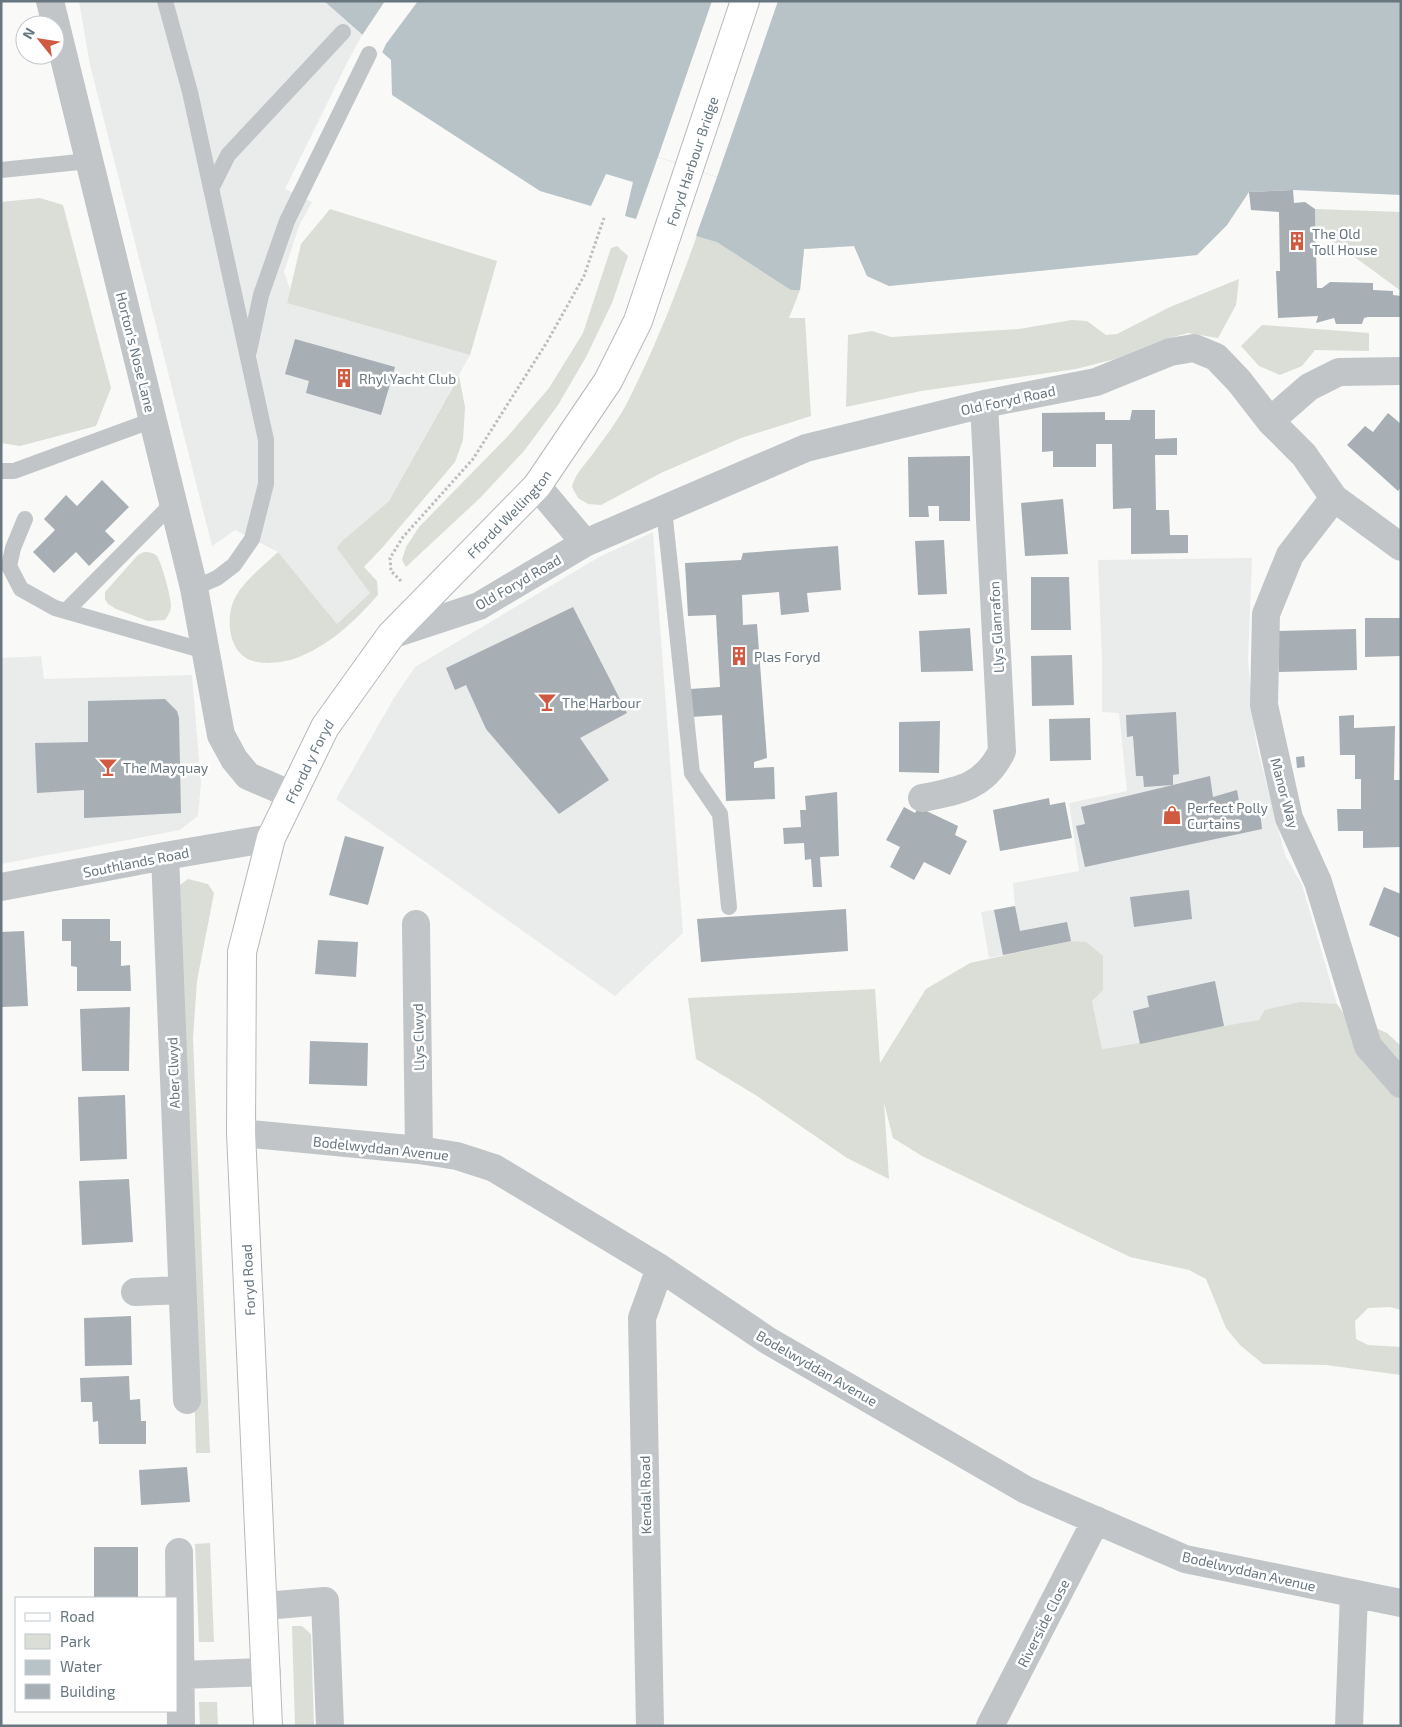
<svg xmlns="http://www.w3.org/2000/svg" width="1402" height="1727" font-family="'Exo 2',sans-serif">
  <rect width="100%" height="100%" fill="#f9f9f7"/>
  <!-- built -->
  <path fill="#eaebeb" d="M79,1h245l38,34 -16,30 -61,124 27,13 -13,24 -15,46 6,17 -3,14 183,52 -81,146 -48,41 29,51 -33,31 -59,-72 -43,-22 -23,16 -122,-481z
    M653,532l30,401 -68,63 -279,-197 58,-101 21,-31 184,-110z
    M1252,558l-4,103 8,82 29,112 17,30 35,119 -197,40 -38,5 -10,-48 -89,-46 -14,3 -8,-46 34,-6 -2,-23 66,-12 -10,-68 58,-12 -8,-78 -17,-1v-52l-4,-100z
    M41,656l3,23 148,-4 9,108 -3,33 -18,14 -179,34v-206z"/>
  <!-- green -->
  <path fill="#daded7" d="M733,134l494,91 -30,30 -308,31 -22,-10 -13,-30 -50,3 -4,41 -11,28h16l6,98 -70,22 -80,35 -60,32 -13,-1 -10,-6 -6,-11c3,-13 12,-21 20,-32 13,-18 28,-37 37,-56 43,-85 72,-176 104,-265z
    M40,198l23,7 48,183 -15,38 -76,20 -19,-3v-241z
    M330,209l167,52 -27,94 -183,-52 14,-59z
    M1315,209l86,3v79l-71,-52 -14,-4z
    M617,246l11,10 -16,47 -26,54 -28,48 -34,46 -44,47 -74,69 -4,-7 4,-13 13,-20 89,-91 41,-48 34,-55 28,-85z
    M1239,279l-3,26 -18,33 -30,-5 -26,7 -47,19 -39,10 -155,22 -75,16 2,-72 24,-4 19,6 128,-8 53,-9 15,1 19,14 11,-1 53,-27z
    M1262,325l107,8v18l-54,-1 -13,16 -22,9 -21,-9 -18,-20z
    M459,376l6,31 -2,33 -8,22 -73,86 -18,19 13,14 1,14c-23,26 -50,52 -84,64 -11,3 -29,6 -41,2 -26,-7 -28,-46 -17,-65 10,-17 28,-31 42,-44l59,72 33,-31 -33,-45 4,-6 48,-41z
    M144,552c4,0 8,0 12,3 5,4 15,43 15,50 0,6 -3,11 -6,15l-17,1 -32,-12 -8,-5 -3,-5v-7l33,-37z
    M188,879l20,5 6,9 -17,88 -4,57 17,415h-14l-13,-438 -3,-130z
    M1071,941l15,1 17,14v34l-11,11 10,48c53,-7 105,-21 157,-29l6,-10 35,-8 37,2 7,10 43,19 14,13v264l-11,-3 -22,1 -13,13 1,18 12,6 33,2v28l-75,-10 -63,-1 -23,-19 -14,-17 -20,-49 -17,-9 -59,-13 -208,-101 -29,-18 -9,-35 5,76 -42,-21 -90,-62 -61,-37 -8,-61 187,-9 5,74 46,-74 44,-26z
    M210,1543l4,99h-15l-4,-98z
    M292,1626h10l9,8 3,92h-19z
    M199,1702h18l1,24h-18z"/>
  <!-- water -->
  <path fill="#b8c3c7" d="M324,1h1077v194l-108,-5 -44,2 -22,33 -30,30 -308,31 -22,-10 -13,-30 -50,3 -4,41h-9l-74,-48 -21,-6 21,-59 -59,-20 -22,62 -11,-3 8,-34 -27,-8 -15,32 -51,-15 -148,-96 -1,-35z"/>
  <!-- pier -->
  <path fill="#f9f9f7" d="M385,1h33l-32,43 -5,11 -20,-18z
    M712,1h66l-61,176 -59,-20z"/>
  <!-- building -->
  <path fill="#a7aeb4" d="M1293,190l1,13 11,-1 10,7 2,79h5l8,-6 43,1v7l20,1v4l8,1v21h-33l-4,1 -2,6h-26l-2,-6 -18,5 2,-7 -40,2 -2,-47h4l-1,-59 -28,-2 -2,-18z
    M295,339l100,28 -14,48 -75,-22 3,-12 -24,-7z
    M1132,410h23v29l22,-1v17h-22l1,55h13l1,25h18v18l-57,1v-46l-18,1 -1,-65h-16v23h-43v-16l-11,1v-39l63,-1v8h25z
    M1388,413l13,11v63l-3,4 -51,-46 18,-19 8,6z
    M970,456v65h-31v-15h-11l1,11h-20l-1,-60z
    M102,480l27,27 -24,24 10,10 -26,25 -13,-14 -22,21 -21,-21 22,-22 -11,-11 22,-24 11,11z
    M1063,499l5,55 -43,2 -4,-53z
    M944,540l3,54 -29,1 -3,-54z
    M838,546l3,44 -34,3 2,19 -28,3 -2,-23 -37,3 1,30 14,-1 10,134 -13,4v6l20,-1 1,32 -49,2 -4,-86 -31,2 -1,-28 30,-2 -4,-72 -28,1 -3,-53 56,-3 2,-7z
    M1031,577h38l2,53h-40z
    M573,607l54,106 -47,25 29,42 -50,34 -73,-85 -20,-44 -11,5 -9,-22z
    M1365,618h36v38l-36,1z
    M970,628l3,43 -52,1 -2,-41z
    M1356,629l1,41 -78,2 -1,-41z
    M1072,655l2,50 -42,1 -1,-50z
    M165,699l12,12 2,7 2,95 -97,5v-28l-47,3 -2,-50 53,-1v-41z
    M1176,712l3,62 -6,1v10l37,-9 3,21 24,-7 3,17 19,-6 3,28 -177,38 -9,-41 9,-2 -4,-17 92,-22 -29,2 -1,-11h-7l-3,-40 -6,1 -1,-22z
    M1354,715v13l41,-2 -1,54h7v67l-38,1v-17h-25l-1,-22h24v-30h-6v-24h-15l-1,-39z
    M1090,718l1,42 -41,1 -1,-42z
    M940,721l-1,52 -40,-1v-50z
    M1304,756l1,11 -8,1 -1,-11z
    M837,792l2,64 -19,1 2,30h-9l-2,-28 -6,1 -1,-17 -20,1 -1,-16 18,-1 -1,-17h6l-1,-14z
    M1049,798l1,7 15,-3 7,36 -72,13 -7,-41z
    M904,807l11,6 3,-6 40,19 -3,9 12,6 -17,34 -26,-13 -10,18 -24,-13 10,-20 -14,-7z
    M345,836l39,11 -16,58 -39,-10z
    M1384,887l17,7v44l-32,-13z
    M1189,890l3,29 -58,8 -4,-30z
    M1015,906l5,25 47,-9 4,19 -68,14 -9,-45z
    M846,909l2,42 -147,11 -4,-43z
    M62,919h48v22h11v25l9,-1 1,26h-54v-24l-6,-1v-25h-9z
    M24,931l4,75 -27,1v-75z
    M318,940l40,2 -2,35 -41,-3z
    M1215,981l9,45 -84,18 -7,-33 16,-4 -2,-11z
    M130,1007l-1,64h-47l-2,-62z
    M310,1041l58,2 -1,43 -58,-2z
    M125,1095l2,64 -47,2 -2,-64z
    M129,1179l4,63 -51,3 -3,-64z
    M131,1316l1,49 -47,1 -1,-48z
    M129,1376l1,24 10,-1 1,22h5v23h-47l-1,-23 -5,1 -1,-20h-11l-1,-24z
    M187,1467l3,35 -49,3 -2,-35z
    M94,1547h44v51h-44z"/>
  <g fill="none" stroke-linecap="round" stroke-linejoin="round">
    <!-- primary casing -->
    <g stroke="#b5b9bc" stroke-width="30">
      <g id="primary">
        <path id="s1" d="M268,1726l-27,-593 1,-181 29,-114 54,-111 66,-92 146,-149 71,-105 30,-60 107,-320"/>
      </g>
    </g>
    <!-- path -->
    <path stroke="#bbbec0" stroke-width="3" stroke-dasharray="2.5 2.5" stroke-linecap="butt" d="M401,581l-10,-10 -1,-13 13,-21 70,-78 74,-117 37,-66 20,-58"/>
    <!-- service -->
    <path stroke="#c1c5c8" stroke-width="16" d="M165,1l25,91 76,348v44l-14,55 -18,26 -17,13 -23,10
      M1,170l88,-9
      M211,189l17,-34 115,-123
      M249,351l12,-56 26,-74 82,-167
      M1,471h13l139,-51
      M664,509l28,264 28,41 9,93
      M25,519l-12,29 -4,18 12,23 34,19 150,43
      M66,611l107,-108"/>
    <!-- minor -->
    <path stroke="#c1c5c8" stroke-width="28" d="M50,1l144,587 27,147 13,24 14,17 44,19
      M1270,421l39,-34 30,-15 62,-1
      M537,486l48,57
      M1334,498l-44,57 -24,59 -2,91 25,113 29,64 50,164 33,38
      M391,635l88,-29 106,-63 221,-95 178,-44 112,-22 74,-30 24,-4 22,9 23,24 31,40 34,34 30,43 67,49
      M922,798c36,-7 63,-11 80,-47l-18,-347
      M165,856l22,544
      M1,887l164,-31 106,-18
      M416,924l3,226
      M241,1133l178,17 38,6 37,12 166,100 107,72 259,150 159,69 216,44
      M135,1292l47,-2
      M179,1552l2,174
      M264,1606l61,-5 5,125
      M180,1675l87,-3
      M650,1726l-8,-408 18,-50
      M990,1726l106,-206
      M1349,1726l5,-132"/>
    <!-- primary -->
    <use href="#primary" stroke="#fff" stroke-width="28"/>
  </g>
  <!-- icons -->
  <defs>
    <g id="building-bare" transform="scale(1.5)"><path d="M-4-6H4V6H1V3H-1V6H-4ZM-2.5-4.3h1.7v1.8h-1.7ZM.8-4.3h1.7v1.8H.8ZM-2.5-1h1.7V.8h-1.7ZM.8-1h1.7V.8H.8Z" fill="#d05941" stroke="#fff" stroke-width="2.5" paint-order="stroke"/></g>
    <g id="bar-bare" transform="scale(1.5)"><path d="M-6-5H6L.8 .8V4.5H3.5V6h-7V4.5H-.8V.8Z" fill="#d05941" stroke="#fff" stroke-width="2.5" paint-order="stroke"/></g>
    <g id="shop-bare" transform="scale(1.5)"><path d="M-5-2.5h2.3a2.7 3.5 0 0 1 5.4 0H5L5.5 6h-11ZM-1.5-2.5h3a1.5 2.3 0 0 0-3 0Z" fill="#d05941" stroke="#fff" stroke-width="2.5" paint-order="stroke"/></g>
  </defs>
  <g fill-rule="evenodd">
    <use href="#building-bare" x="1297" y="241"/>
    <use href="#building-bare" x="344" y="378"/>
    <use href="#building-bare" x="739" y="656"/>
    <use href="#bar-bare" x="547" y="702"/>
    <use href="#bar-bare" x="108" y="767"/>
    <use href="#shop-bare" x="1172" y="815"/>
  </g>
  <g text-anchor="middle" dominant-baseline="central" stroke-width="5" stroke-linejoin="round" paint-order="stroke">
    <!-- street labels -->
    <g font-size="14" fill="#67767f" stroke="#fff">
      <text stroke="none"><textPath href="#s1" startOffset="1700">Foryd Harbour Bridge</textPath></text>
      <text transform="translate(136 352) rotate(76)">Horton's Nose Lane</text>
      <text transform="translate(1008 400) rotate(-12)">Old Foryd Road</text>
      <text stroke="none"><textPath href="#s1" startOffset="1298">Ffordd Wellington</textPath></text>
      <text transform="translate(518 582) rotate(-30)">Old Foryd Road</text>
      <text transform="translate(996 627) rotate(-93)">Llys Glanrafon</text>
      <text stroke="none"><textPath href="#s1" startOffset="978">Ffordd y Foryd</textPath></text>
      <text transform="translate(1285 793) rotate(75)">Manor Way</text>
      <text transform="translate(136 862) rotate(-11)">Southlands Road</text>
      <text transform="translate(418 1037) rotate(-91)">Llys Clwyd</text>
      <text transform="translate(173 1073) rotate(-92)">Aber Clwyd</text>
      <text transform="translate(381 1148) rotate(6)">Bodelwyddan Avenue</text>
      <text transform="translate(248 1280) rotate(-93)">Foryd Road</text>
      <text transform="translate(817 1368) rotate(30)">Bodelwyddan Avenue</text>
      <text transform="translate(645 1495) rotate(-91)">Kendal Road</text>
      <text transform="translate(1249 1571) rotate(13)">Bodelwyddan Avenue</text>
      <text transform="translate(1043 1623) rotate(-63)">Riverside Close</text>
    </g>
    <!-- poi labels -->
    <g font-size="14" fill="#67767f" stroke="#fff" text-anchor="start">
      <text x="1312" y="233">The Old<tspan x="1312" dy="16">Toll House</tspan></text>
      <text x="359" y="378">Rhyl Yacht Club</text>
      <text x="754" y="656">Plas Foryd</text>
      <text x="562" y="702">The Harbour</text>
      <text x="123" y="767">The Mayquay</text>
      <text x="1187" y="807">Perfect Polly<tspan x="1187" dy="16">Curtains</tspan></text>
    </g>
  </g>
  <!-- border -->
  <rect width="1402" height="1727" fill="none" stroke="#67767f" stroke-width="5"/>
  <!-- legend -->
  <rect x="15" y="1597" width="162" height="115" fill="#ffffff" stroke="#c2c8cc"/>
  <rect x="25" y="1613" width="25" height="8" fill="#ffffff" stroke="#c2c8cc"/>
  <text x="60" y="1622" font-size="15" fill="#67767f">Road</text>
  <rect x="25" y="1634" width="25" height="15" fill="#daded7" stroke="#c2c8cc"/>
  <text x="60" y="1647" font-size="15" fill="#67767f">Park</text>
  <rect x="25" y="1660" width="25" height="15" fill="#b8c3c7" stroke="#c2c8cc"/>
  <text x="60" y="1672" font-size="15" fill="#67767f">Water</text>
  <rect x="25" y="1684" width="25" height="15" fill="#a7aeb4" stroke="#c2c8cc"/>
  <text x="60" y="1697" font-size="15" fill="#67767f">Building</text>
  <!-- north arrow -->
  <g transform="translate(40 40) rotate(300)"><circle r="24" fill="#ffffff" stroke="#c2c8cc"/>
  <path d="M0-4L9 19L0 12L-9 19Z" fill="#d05941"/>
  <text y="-8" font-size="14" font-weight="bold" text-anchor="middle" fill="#67767f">N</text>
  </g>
</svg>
